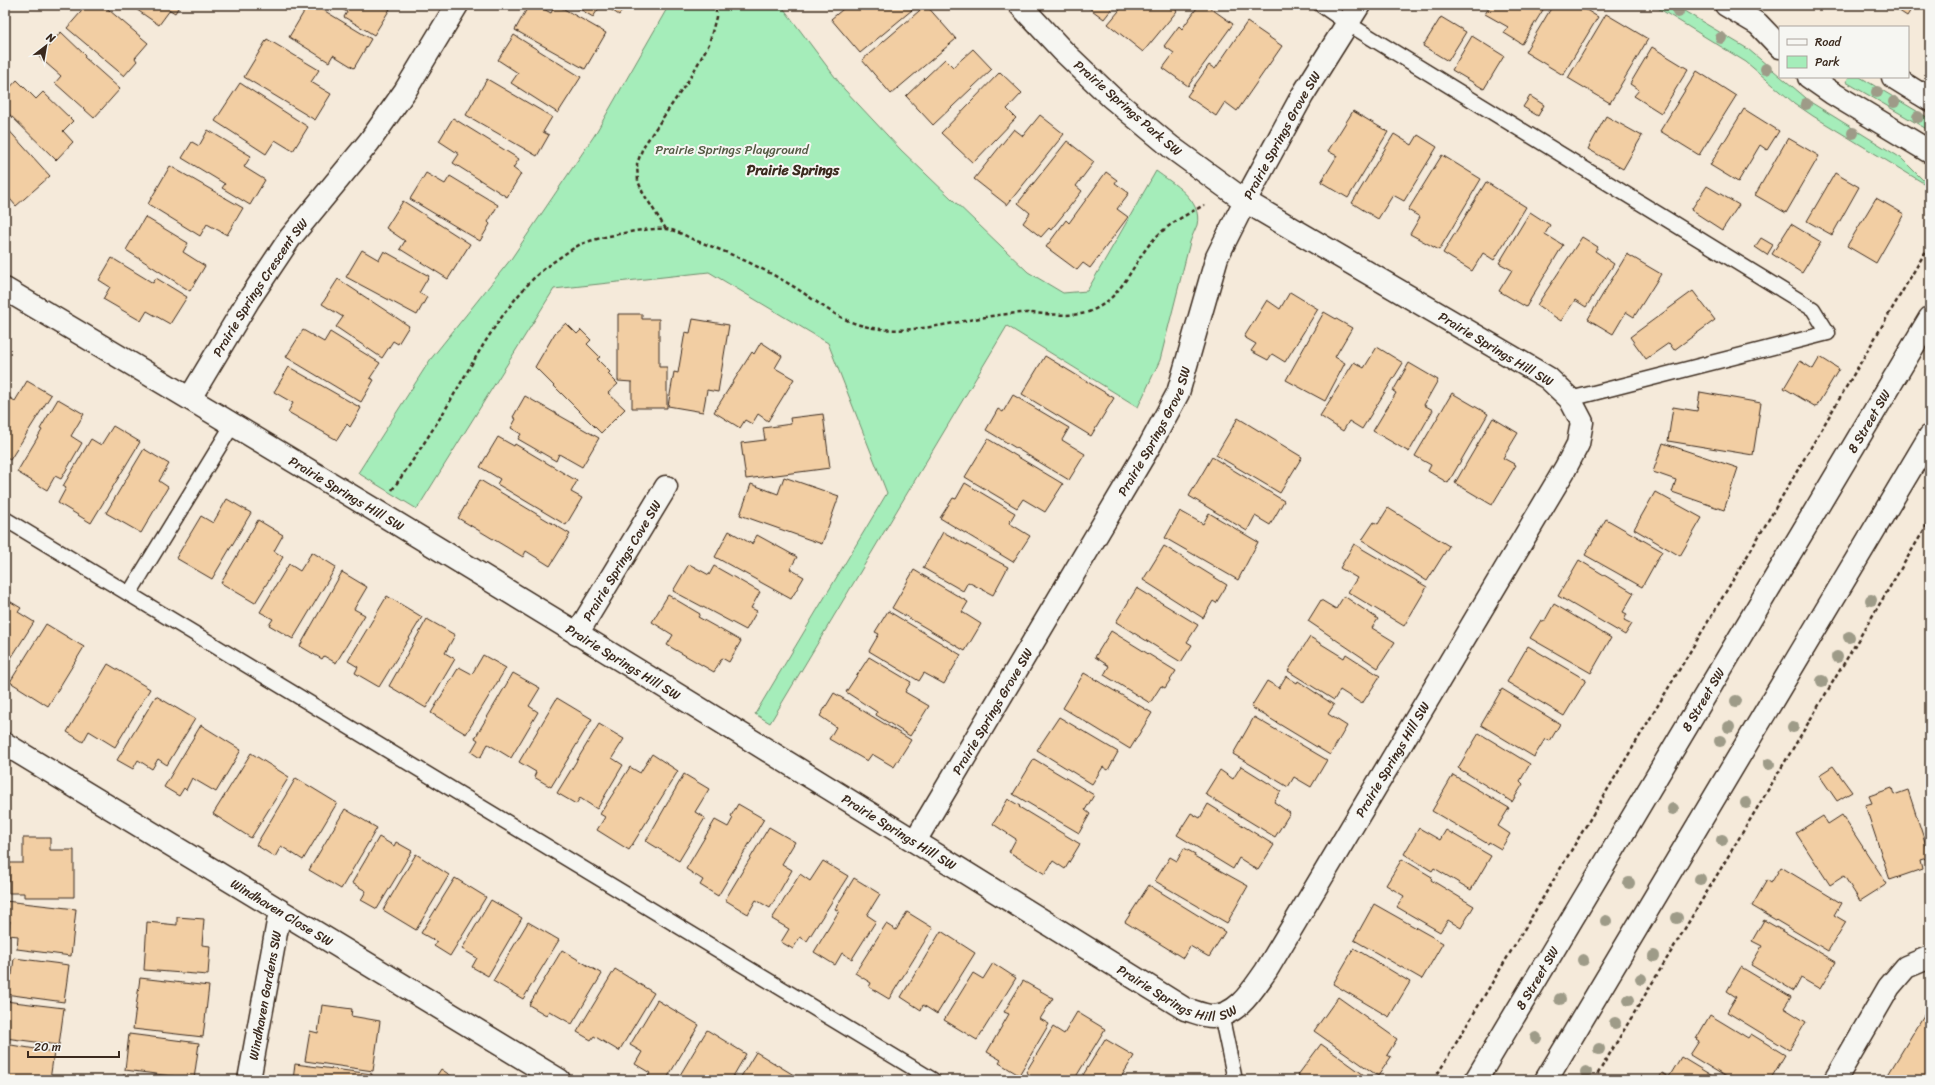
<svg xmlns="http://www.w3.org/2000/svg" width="1935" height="1085" font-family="Sriracha,sans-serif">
  <rect width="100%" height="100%" fill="#f5eada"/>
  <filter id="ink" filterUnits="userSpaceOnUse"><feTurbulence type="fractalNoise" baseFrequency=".025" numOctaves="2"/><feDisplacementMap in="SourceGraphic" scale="8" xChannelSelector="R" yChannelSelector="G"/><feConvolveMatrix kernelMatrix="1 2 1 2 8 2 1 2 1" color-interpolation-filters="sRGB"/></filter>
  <g filter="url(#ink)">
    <!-- green -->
    <path fill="#a5edba" stroke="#708c6c" d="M669,5h112l63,84 57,61 127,122 35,21 24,-2 69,-120c16,12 47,29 41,54 -2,5 -5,11 -7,17l-30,118 -22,47 -131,-81 -237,397 -15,-9 132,-221 -59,-150 -119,-71 -155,17 -137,220 -59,-36 72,-113 81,-101 83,-123z
      M1653,5h21l74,44 64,54 89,55 29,29 -117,-71 -19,-13 -48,-41z
      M1849,77h11l70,42v12l-84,-49z"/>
    <!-- building -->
    <path fill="#f2cea3" stroke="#3b2a1e" d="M87,5h16l45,38 -13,15 2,3 -13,15 -57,-48z
      M130,5h50l-5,8 -5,-3 -11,15z
      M308,5h7l56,34 -17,29 -21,-13 -4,7 -40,-25z
      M335,5h48l7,4 -16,26 -30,-18 3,-5z
      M529,5h7l15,8 4,-8h2l49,28 -21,36 -70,-39z
      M573,5h28l-8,12z
      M604,5h21l-6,10z
      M848,5h70l-58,48 -29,-34z
      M926,5l30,34 -65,55 -29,-34z
      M1085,5h30l-11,14z
      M1124,5h46l7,6 -34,41 -35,-28z
      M1199,5h7l27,19 -45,62 -25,-18 11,-15 -10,-7 15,-20 3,3z
      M1491,5h55l-24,39 -18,-11 4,-6 -23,-13z
      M1553,5h25l20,12 -35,58 -38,-23z
      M1890,5h24l-7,11z
      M1606,14l42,25 -38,64 -42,-25z
      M1441,17l25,15 -18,29 -25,-15z
      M1247,22l35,24 -45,65 -12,-9 -9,14 -29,-20 22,-31 6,4z
      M61,32l24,23 -1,2 36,32 -26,29 -39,-35 6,-7 -22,-19z
      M514,35l67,42 -23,36 -47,-30 7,-10 -20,-13z
      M1472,36l32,20 -20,33 -32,-19z
      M267,39l52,31 -8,12 20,12 -16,26 -71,-43z
      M1652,47l36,22 -27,44 -27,-17 5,-6 -9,-6z
      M973,49l19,20 -59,56 -27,-29 39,-37 8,8z
      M1697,71l39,25 -37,59 -39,-24z
      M1000,72l22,21 -15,16 9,9 -43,45 -32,-30z
      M487,79l65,38 -9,15 6,3 -12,21 -71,-41z
      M17,80l19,19 7,-7 30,29 -10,10 10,11 -17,18 -51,-50v-17z
      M240,83l68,44 -15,24 -18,-11 -9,14 -51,-33z
      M1530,96l14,9 -6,11 -15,-9z
      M1744,109l35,22 -12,19 -7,-5 -22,37 -28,-17z
      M1353,111l35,21 -40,66 -27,-16 16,-26 -9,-5z
      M1040,115l24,19 -57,71 -33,-26 40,-50 9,7z
      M1606,116l36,20 -19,33 -35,-20z
      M453,118l66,41 -6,9 8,6 -14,23 -54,-34 6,-9 -20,-13z
      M5,126l45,50 -34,30 -11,-13z
      M208,130l43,26 -7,11 21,13 -15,25 -28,-17 3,-4 -43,-26 10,-16 7,4z
      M1394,134l18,11 6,-10 19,12 -33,54 -11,-6 -15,24 -26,-16z
      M1788,138l31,18 -33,57 -31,-18z
      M1067,141l27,21 -18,24 6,5 -31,39 -2,-2 -8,9 -18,-14 7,-10 -12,-10z
      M1442,155l39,24 -42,71 -29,-16 10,-17 -12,-7z
      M170,166l73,42 -16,27 -20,-11 -7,12 -52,-32z
      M1106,172l11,8 -2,3 14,10 -12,16 11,8 -38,51 -7,-5 -6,7 -31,-23 20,-27 3,3z
      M426,173l19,11 5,-8 48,29 -10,17 2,2 -10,17 -70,-42z
      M1835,173l24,14 -27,48 -25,-14z
      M1486,182l40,25 -32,53 -11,-7 -11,18 -29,-18z
      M1707,186l32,19 -17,25 -31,-20z
      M1876,198l28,16 -28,49 -29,-17z
      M403,201l67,43 -22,35 -48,-30 5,-8 -19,-13z
      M1530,212l20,13 -5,9 18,11 -37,62 -27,-16 13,-21 -13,-7z
      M145,217l43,26 -5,9 22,14 -15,25 -64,-41z
      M1791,224l30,18 -19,31 -30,-19z
      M1582,237l16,10 -3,4 19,13 -28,43 -11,-7 -14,21 -24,-16z
      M1761,238l12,7 -6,10 -12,-8z
      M362,250l17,10 5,-9 45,25 -10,17 8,4 -10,18 -71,-38z
      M1627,254l34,20 -27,43 -8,-5 -13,22 -25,-15z
      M112,258l41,25 3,-5 31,19 -17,27 -23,-13 -6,10 -38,-22 7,-12 -11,-7z
      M338,279l71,47 -11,18 -5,-3 -11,17 -46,-31 7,-10 -21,-13z
      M1693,291l22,29 -41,30 -5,-7 -23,16 -16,-22z
      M1290,292l28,17 -33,53 -13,-8 -4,6 -17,-9 5,-7 -12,-7 23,-37 13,9z
      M1324,312l28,16 -17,29 10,6 -20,38 -39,-21z
      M618,314h24v5h17v48h8v41h-35v-26l-14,-1z
      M693,319l36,6 -11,67 -11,-2 -4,22 -35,-6 6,-34 4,1 7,-41 5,1z
      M566,323l11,11 4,-4 10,10 -4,4 13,13 -3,2 13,13 -2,2 10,10 -10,9 17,16 -24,24 -66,-66 20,-34z
      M303,330l21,12 6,-10 50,31 -10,15 4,2 -13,22 -75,-45z
      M761,342l21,14 -7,12 19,11 -26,42 -10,-7 -6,10 -7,-4 -5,8 -26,-16 38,-60 2,2z
      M1377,347l26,16 -41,66 -13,-8 -6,10 -23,-15 34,-54 10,6z
      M1045,356l69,42 -23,38 -69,-42z
      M1820,357l19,12 -23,38 -32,-19 16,-27 13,8z
      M1409,363l29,17 -14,25 9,5 -24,42 -36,-21 23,-38 -3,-2z
      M289,367l72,41 -11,19 -3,-3 -10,16 -49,-28 5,-9 -19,-11z
      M27,381l24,14 -41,65 -5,-3v-62l10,6z
      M1700,392l61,11 -8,52 -85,-14 5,-34 24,4z
      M1452,393l36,21 -40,69 -20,-12 3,-6 -16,-9z
      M1013,395l56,33 -7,12 23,14 -16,26 -83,-50 12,-21 5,3z
      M525,396l74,42 -17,29 -23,-13 -3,7 -38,-22 3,-5 -10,-6 5,-9 -3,-2z
      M58,399l26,15 -13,22 11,7 -21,36 -6,-3 -8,14 -30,-18 25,-42 -2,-1z
      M823,414l7,54 -84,11 -5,-36 24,-3 -2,-12 28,-4 -1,-6z
      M1238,418l64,39 -22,36 -64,-38z
      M1493,418l25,15 -15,25 13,7 -24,40 -37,-22z
      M113,426l27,16 -49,81 -33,-20 8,-15 -3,-2 28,-47 10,6z
      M498,437l16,9 1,-2 62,37 -6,11 11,6 -16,27 -69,-41 3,-5 -20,-12z
      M988,439l75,45 -18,28 -22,-13 -6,9 -52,-31z
      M1663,443l75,25 -14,42 -52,-18 4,-12 -23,-8z
      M144,449l25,15 -10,17 9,6 -27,46 -35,-20z
      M1212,457l72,44 -14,24 -15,-9 -8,15 -58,-35z
      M784,477l55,19 -17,48 -82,-29 11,-31 27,10z
      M480,480l90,54 -20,32 -24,-15 -3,6 -65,-39z
      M965,483l50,30 -6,10 21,13 -17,26 -73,-44 13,-20 3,1z
      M1655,492l47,26 -22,38 -46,-27z
      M227,499l24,14 -39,66 -36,-21 25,-42 12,7z
      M1388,508l61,38 -22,35 -65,-41 12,-18 4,2z
      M1180,511l23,13 6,-11 49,29 -20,38 -73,-42z
      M1606,519l56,32 -20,36 -57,-32z
      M258,520l25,15 -9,16 9,6 -28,46 -34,-20z
      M729,531l23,13 5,-9 40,22 -7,12 14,8 -13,22 -76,-42z
      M943,532l65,35 -15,28 -25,-13 -5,9 -40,-23z
      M1354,544l73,43 -23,39 -56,-34 9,-14 -17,-10z
      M1164,546l63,39 -11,18 -3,-2 -10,17 -60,-38z
      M312,552l24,15 -43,72 -24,-14 4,-6 -13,-7 29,-48 11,7z
      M1579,560l55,33 -11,19 4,2 -3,6 8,4 -7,11 -67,-39z
      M689,564l20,11 5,-9 46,26 -9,16 6,3 -11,19 -73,-39z
      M914,570l54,32 -6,10 19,12 -16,27 -73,-43z
      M342,572l25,15 -13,22 11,6 -29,48 -12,-7 -2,3 -22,-13z
      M1137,588l61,37 -11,17 5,3 -11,17 -65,-40z
      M668,595l32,19 -2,3 43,24 -12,21 -7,-4 -8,14 -47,-27 6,-10 -21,-13z
      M387,596l35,21 -43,70 -24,-14 3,-6 -10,-6z
      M1344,596l34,23 -6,9 23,14 -17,26 -70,-47 13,-21 15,9z
      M6,599l15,9 -3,4 16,10 -28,44 -1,-65z
      M1554,604l57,34 -20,35 -61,-35 11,-18 3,2z
      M888,611l73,44 -17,29 -20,-11 -5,8 -50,-30 10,-17 -4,-2z
      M427,619l28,16 -10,18 10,6 -29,49 -37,-22z
      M46,624l38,23 -36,59 -38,-24z
      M1111,631l65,40 -11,17 -4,-2 -11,17 -46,-28 5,-9 -14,-9z
      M1310,637l34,21 2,-4 34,22 -18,28 -22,-14 -6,10 -46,-29z
      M1528,646l58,34 -22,36 -57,-34z
      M483,655l23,13 -40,66 -35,-21 28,-46 13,7z
      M869,657l42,25 -6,10 24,14 -19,30 -34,-21 1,-3 -31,-20z
      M108,664l42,25 -35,58 -26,-16 -6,11 -16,-10z
      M513,673l27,15 -11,18 9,6 -27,46 -23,-14 -8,14 -9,-6 7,-12 -3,-2z
      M1084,673l68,40 -22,36 -67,-41z
      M1286,676l11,7 1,-2 36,24 -6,9 19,12 -17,29 -79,-48 16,-26 12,7z
      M1502,689l58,35 -10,17 -5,-2 -11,18 -53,-32z
      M834,693l77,47 -17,27 -22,-13 -5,7 -38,-22 7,-12 -16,-11z
      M156,696l39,23 -28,46 -9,-6 -6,10 -14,-9 -5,9 -16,-9z
      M557,698l35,21 -41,68 -17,-10 2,-5 -17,-10z
      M1059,717l59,35 -10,18 -5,-3 -11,17 -55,-34z
      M1254,717l73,43 -16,27 -17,-10 -6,10 -55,-33z
      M599,724l25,15 -12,19 11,7 -26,44 -17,-11 -4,6 -19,-11z
      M201,725l40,25 -25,42 -24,-14 -6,12 -2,-2 -5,8 -15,-9z
      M1479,733l51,31 -10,17 3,3 -11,18 -54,-34z
      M251,753l38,24 -38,61 -38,-24z
      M652,754l26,17 -49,79 -32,-20 8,-13 -5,-3 30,-47 10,6z
      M1034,759l60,36 -9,15 5,4 -11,19 -66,-39z
      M1241,766l40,25 -7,11 16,11 -15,24 -70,-43 15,-24 13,9z
      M1833,766l19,26 -15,9 -18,-26z
      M684,774l25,15 -14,23 10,6 -26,43 -33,-20z
      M1453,775l56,33 -11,18 12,8 -9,15 -12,-7 -1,2 -56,-33z
      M296,778l41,25 -34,57 -22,-14 -6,11 -19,-12z
      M1892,788l2,7 14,-5 22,67 -10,3 2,9 -32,11 -25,-75 7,-2 -3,-7z
      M1008,799l12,7 -1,1 61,37 -15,25 -12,-8 -8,13 -36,-22 7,-13 -23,-15z
      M738,804l26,15 -46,77 -18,-11 3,-5 -17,-11 29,-49 13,7 5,-9 -2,-2z
      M1208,804l66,41 -16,25 -19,-12 -6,11 -56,-34 14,-22 9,5z
      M345,809l32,19 -36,61 -32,-19z
      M1842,815l45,69 -27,17 -16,-25 -14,9 -34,-52 27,-17 5,8z
      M769,827l26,15 -13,22 10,6 -22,38 -14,-8 -8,14 -23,-14z
      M1419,828l21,12 6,-10 45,26 -20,34 -37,-22 -2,3 -28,-17z
      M379,837l15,9 2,-4 16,9 -35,58 -16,-9 5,-9 -14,-8z
      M23,838h27v12h24v47h-50v-4h-15v-30h14z
      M1184,848l11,6 -1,2 54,30 -21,37 -72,-42 15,-24 7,4z
      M416,854l33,21 -33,55 -33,-20z
      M1402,859l30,18 -1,3 43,26 -13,22 -13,-8 -8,12 -43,-25 7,-11 -18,-11z
      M823,861l25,15 -41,65 -7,-4 -7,12 -12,-7 8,-13 -17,-10 28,-45 10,7z
      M1781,867l60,36 -7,12 12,7 -18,29 -76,-45 15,-26 4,3z
      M455,878l31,19 -36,59 -16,-10 3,-4 -16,-9z
      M854,878l26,16 -13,21 9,6 -24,38 -10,-6 -7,12 -21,-13 25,-41 -4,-2z
      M1149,885l76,47 -16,25 -19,-11 -7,12 -58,-36z
      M491,900l31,18 -34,58 -16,-9 5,-9 -15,-9z
      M5,901l71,8 -5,47 -54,-7 1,-13 -10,-1 2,-14 -5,-1z
      M1374,904l69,39 -21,36 -68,-39z
      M907,912l26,16 -44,71 -20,-12 2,-4 -16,-10 31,-49 10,6z
      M177,917l27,2 -2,26 8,1 -2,29 -64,-5 3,-48 30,3z
      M1764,920l72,42 -16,27 -19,-11 -7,13 -43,-26 11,-19 -10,-5z
      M528,922l31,18 -36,59 -30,-18z
      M941,931l34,22 -38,61 -14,-9 -2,5 -20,-13z
      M1354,948l56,34 -21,35 -56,-33z
      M562,950l40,24 -30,50 -23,-13 -3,4 -17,-10z
      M14,958l55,7 -5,37 -59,-8v-20l7,1z
      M993,963l23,15 -39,62 -33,-20 29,-47 10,6z
      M1741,967l50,30 -7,11 22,14 -17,28 -62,-38 9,-15 -9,-6z
      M615,969l39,24 -35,58 -25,-15 -3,4 -14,-8z
      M140,978l69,8 -6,51 -70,-8z
      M1023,981l30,17 -13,21 9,5 -30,51 -20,-12 2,-3 -14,-8 22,-38 -5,-2z
      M1338,997l59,42 -10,16 4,2 -13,19 -64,-45z
      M657,1000l42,25 -33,55h-20l4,-7 -15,-9 7,-12 -12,-7z
      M5,1001l59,7 -5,37 -54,-7z
      M322,1005l30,4 -1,7 29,5 -7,50 -68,-10 5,-30 8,2z
      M1077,1012l28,17 -31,51h-47l3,-5 -4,-3 27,-45 11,7z
      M1710,1015l38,23 3,-4 34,21 -15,25h-39l-41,-25 9,-14 -3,-2z
      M1924,1015l6,4v61h-40l-4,-2z
      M707,1030l39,24 -15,26h-54z
      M129,1034l70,9 -5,36 -69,-9z
      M1105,1039l29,17 -14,23 2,1h-42z
      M5,1044l49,8 -4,28h-45z
      M1321,1044l50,36h-67l-6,-5z
      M756,1052l41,25 -2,3h-56z
      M1681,1057l38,23h-61l4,-7 7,4z
      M295,1064l77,10 -1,6h-78z
      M441,1069l16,11h-23z
      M123,1075l33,5h-33z"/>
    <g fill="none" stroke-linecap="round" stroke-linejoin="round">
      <!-- service casing -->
      <g stroke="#3b2a1e" stroke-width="17">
        <path id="service" d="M1321,5l26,18 466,286 15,24 -258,66
          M5,519l928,561
          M129,594l104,-170
          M1221,1014l14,66"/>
      </g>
      <!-- minor casing -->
      <g stroke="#3b2a1e" stroke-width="25">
        <g id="minor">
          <path id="s1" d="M5,289c397,234 789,477 1180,720 8,2 19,7 27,7 26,0 41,-27 54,-45l299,-502 13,-25 4,-22 -12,-23 -22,-21 -303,-177 -74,-54 -60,-50 -48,-46 -43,-46"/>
          <path id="s2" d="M190,398l58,-97 42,-63 79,-96 36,-51 52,-86"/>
          <path id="s3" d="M577,634l89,-147"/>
          <path id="s4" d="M5,744l554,336"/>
          <path id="s5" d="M915,841l235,-396 28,-52 39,-136 28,-56 57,-105 57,-91"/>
          <path id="s6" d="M249,1080l31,-169"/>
          <path d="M1835,1080l54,-93 17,-20 24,-10"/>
        </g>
      </g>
      <!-- tertiary casing -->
      <g stroke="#3b2a1e" stroke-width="25">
        <path id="tertiary" d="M1726,5l32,19 22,23
          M1809,77l23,16 98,59
          M1893,77l37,23"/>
      </g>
      <!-- secondary casing -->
      <g stroke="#3b2a1e" stroke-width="25">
        <g id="secondary">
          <path d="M1919,93h11"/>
          <path id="s7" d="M1476,1080l454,-762"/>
          <path d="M1546,1080l384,-644"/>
        </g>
      </g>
      <!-- path -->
      <path stroke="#3b2a1e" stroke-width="2.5" stroke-dasharray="4 3" stroke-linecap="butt" d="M666,229l-23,-36 -5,-12 -1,-17 6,-17 47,-69 19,-34 7,-27v-12
        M392,490c19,-26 36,-53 53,-80 28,-47 52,-95 91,-134 8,-8 35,-27 45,-32 18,-7 66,-17 85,-15 9,1 20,7 28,11 34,12 65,26 97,45 22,13 44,33 69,40 53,15 108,-10 161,-12 20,-1 52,6 70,-2 33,-14 41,-48 63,-72 14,-15 32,-24 50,-34
        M1434,1080l318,-532 178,-304
        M1594,1080l336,-560"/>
      <!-- service -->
      <use href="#service" stroke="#f6f6f2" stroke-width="14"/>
      <!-- minor -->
      <use href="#minor" stroke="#f6f6f2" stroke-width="22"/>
      <!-- tertiary -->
      <use href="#tertiary" stroke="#f6f6f2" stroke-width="22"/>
      <!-- secondary -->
      <use href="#secondary" stroke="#f6f6f2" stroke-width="22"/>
    </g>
    <!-- trees -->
    <g fill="#9e9b88">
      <circle cx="1678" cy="12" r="6"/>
      <circle cx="1721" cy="38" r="6"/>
      <circle cx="1766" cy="69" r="6"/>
      <circle cx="1877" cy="92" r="6"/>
      <circle cx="1894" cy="102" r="6"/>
      <circle cx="1806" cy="104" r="6"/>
      <circle cx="1918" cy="117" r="6"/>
      <circle cx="1853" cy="133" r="6"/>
      <circle cx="1871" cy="600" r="6"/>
      <circle cx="1849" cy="637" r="6"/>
      <circle cx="1837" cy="657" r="6"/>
      <circle cx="1822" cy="681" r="6"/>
      <circle cx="1736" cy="701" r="6"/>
      <circle cx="1729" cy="727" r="6"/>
      <circle cx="1793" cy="727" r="6"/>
      <circle cx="1720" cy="741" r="6"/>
      <circle cx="1769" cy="764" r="6"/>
      <circle cx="1746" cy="803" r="6"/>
      <circle cx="1673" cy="809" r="6"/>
      <circle cx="1722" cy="840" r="6"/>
      <circle cx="1700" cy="879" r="6"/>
      <circle cx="1629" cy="883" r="6"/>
      <circle cx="1677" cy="918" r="6"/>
      <circle cx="1606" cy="921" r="6"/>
      <circle cx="1654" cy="956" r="6"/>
      <circle cx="1583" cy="960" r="6"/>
      <circle cx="1641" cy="979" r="6"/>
      <circle cx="1560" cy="999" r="6"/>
      <circle cx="1629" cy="1000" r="6"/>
      <circle cx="1615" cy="1023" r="6"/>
      <circle cx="1536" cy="1038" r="6"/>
      <circle cx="1599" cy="1049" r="6"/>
      <circle cx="1586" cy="1072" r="6"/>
    </g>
  </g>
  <g text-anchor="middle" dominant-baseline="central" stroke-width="4" stroke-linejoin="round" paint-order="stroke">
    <!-- street labels -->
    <g font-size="13" fill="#3b2a1e" stroke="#f6f6f2">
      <text transform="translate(1128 108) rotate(41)">Prairie Springs Park SW</text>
      <text stroke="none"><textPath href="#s5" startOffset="799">Prairie Springs Grove SW</textPath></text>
      <text stroke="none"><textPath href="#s2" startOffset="131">Prairie Springs Crescent SW</textPath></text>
      <text transform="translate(1496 349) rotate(31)">Prairie Springs Hill SW</text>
      <text stroke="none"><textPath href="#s7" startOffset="767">8 Street SW</textPath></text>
      <text stroke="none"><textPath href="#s5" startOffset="475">Prairie Springs Grove SW</textPath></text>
      <text stroke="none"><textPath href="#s1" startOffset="398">Prairie Springs Hill SW</textPath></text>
      <text stroke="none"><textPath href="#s3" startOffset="86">Prairie Springs Cove SW</textPath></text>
      <text stroke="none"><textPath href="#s1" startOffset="722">Prairie Springs Hill SW</textPath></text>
      <text stroke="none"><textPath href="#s7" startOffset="443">8 Street SW</textPath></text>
      <text stroke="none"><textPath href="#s5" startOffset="151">Prairie Springs Grove SW</textPath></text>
      <text stroke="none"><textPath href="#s1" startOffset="1730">Prairie Springs Hill SW</textPath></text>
      <text stroke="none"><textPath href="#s1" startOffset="1046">Prairie Springs Hill SW</textPath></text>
      <text stroke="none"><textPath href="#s4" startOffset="324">Windhaven Close SW</textPath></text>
      <text stroke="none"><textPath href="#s7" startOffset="119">8 Street SW</textPath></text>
      <text stroke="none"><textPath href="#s1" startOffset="1370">Prairie Springs Hill SW</textPath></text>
      <text stroke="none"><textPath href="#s6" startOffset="86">Windhaven Gardens SW</textPath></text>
    </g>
    <!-- park labels -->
    <g font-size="13" fill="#565b45" stroke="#f6f6f2">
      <text x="732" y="149">Prairie Springs Playground</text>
    </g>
    <!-- neighbourhood labels -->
    <g font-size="14" font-weight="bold" fill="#3b2a1e" stroke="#f6f6f2">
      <text x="793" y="170">Prairie Springs</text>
    </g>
  </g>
  <!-- margin -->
  <rect width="1935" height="1085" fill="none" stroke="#f6f6f2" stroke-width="20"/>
  <rect x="10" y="10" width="1915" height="1065" fill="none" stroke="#3b2a1e" stroke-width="1.5" filter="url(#ink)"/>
  <!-- legend -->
  <rect x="1779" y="26" width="130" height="52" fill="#f6f6f2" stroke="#aba49d"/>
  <rect x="1787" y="39" width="20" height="6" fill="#f6f6f2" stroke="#aba49d"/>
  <text x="1815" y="46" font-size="12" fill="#3b2a1e">Road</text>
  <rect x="1787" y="56" width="20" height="12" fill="#a5edba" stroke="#aba49d"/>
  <text x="1815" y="66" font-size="12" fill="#3b2a1e">Park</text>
  <!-- north arrow -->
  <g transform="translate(46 46) rotate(31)" stroke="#f6f6f2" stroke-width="3" paint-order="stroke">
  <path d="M0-3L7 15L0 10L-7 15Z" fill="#3b2a1e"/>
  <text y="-6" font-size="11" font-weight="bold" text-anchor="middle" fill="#3b2a1e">N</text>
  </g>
  <!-- scale -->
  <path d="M28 1051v6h91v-6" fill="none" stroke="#3b2a1e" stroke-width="2"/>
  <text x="34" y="1051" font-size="12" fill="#3b2a1e" stroke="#f6f6f2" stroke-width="3" paint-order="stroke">20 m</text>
</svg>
